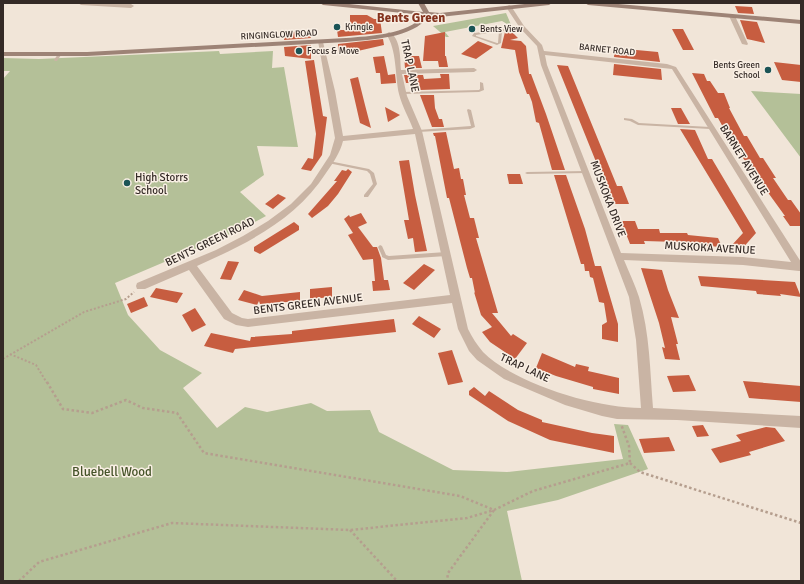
<svg xmlns="http://www.w3.org/2000/svg" width="804" height="584" font-family="Signika,sans-serif">
  <rect width="100%" height="100%" fill="#f1e5d8"/>
  <!-- green -->
  <path fill="#b4c098" d="M506,13l6,14 -10,-6 -57,11 4,5h-3l-13,-11z
    M219,51l1,3 53,-3 -1,17 12,-1 14,80 -41,-1 7,29 -24,17 26,24 -24,13 -127,54 13,32 32,35 42,23 -19,15 34,40 28,-21 22,5 44,-9 16,8 43,-1 9,22 74,38 54,2 116,-13 -9,-35 14,1 20,44 -90,31 -51,11 15,70h-519v-502l7,-8h-7v-13l36,1z
    M751,91l50,3v64z"/>
  <!-- building -->
  <path fill="#c75d40" d="M735,6l17,1 2,7 -16,-1z
    M350,15h17l7,4h6l2,14 -44,4 -1,-7h13z
    M740,20l17,2 8,21 -18,-4z
    M672,29h11l11,21h-11z
    M311,31v7l-27,2 1,-8z
    M511,31l7,7 -8,2 11,1 5,5 3,28h2l15,40 19,56h-13l-13,-47 -3,-1 -4,-20 -3,-8h-2l-8,-22 -4,-22 -14,-2 4,-16z
    M445,32v24h1l2,11h-9l-1,-6h-15l2,-25z
    M383,39l1,6 -35,8h-11v-9z
    M478,41l15,6 -17,12 -15,-5z
    M311,45v14l-26,-3 -1,-9z
    M615,48l43,4 2,10 -46,-5z
    M384,56l4,19 7,-1 1,9 -15,1 -1,-11h-4l-3,-16z
    M404,56h15l3,12h-17z
    M314,60l9,56 4,1 -5,38 -11,16 -10,-2 7,-11 5,1 3,-25 -11,-73z
    M774,62l27,3v17l-19,-2z
    M614,64l47,5 1,11 -49,-5z
    M557,65l11,1 49,120h5l7,18h-16z
    M692,73l12,1 3,7h3l8,12h6l6,15h-1l15,28h3l13,22h3l13,20h-3l15,22h3l10,14v12h-11l-7,-10h2l-42,-58 -14,-29h-5l-6,-11h-3z
    M440,74h9l1,15 -30,1v-2h-8l-1,-5h-5l-2,-8h19l1,4 17,-1z
    M358,77l7,28 6,23 -11,-5 -10,-44z
    M420,95h14l1,13 4,11h3l2,8h-12z
    M385,107l15,8 -12,7z
    M671,108h10l9,16h-12z
    M680,129l15,1 13,29h4l44,74 -15,17 -9,-5 11,-12z
    M446,132l8,37 5,-1 2,11h2l3,16h-2l6,23h4l5,20h-3l22,75h-6l19,23 2,-2 14,9 -12,16 -25,-17 -8,-10 10,-5 -11,-12 -7,-23 1,1 -3,-15h-2l-3,-10 -18,-70h-2l-12,-62h-1l-1,-3z
    M409,160l6,35 12,56 -12,1 -2,-14 -5,1 -4,-19h5l-10,-59z
    M348,169l4,3 -14,22 -10,12 -16,12 -4,-4 29,-33h-3l8,-11 4,1z
    M507,174h13l3,10h-14z
    M554,175h12l19,54 10,37h6l17,58v18l-16,-3v-14l5,-3 -3,-19 -5,-1 -6,-24 -3,-1 -1,-6h-4l-1,-7h-3z
    M278,194l8,4 -13,11 -8,-5z
    M361,213l6,10 -9,4 15,20h4l4,11 3,22h4l2,10 -17,1 -1,-10h3l-2,-22 -10,1 -15,-25 5,-2 -9,-14 5,-4 1,2z
    M621,221h14l3,8h21l1,4h27l1,2 30,3 4,9 -30,-2 -12,1 -2,-4 -34,-1 1,3h-15z
    M294,222l5,4v4l-39,24 -6,-3v-4z
    M228,261l11,1 -8,18 -11,-1z
    M424,264l11,6 -21,20 -11,-7z
    M641,268l21,2 6,20 11,28 -8,-1 7,27h-2l4,16 -15,-1 -3,-12 3,1 -6,-25z
    M698,276l97,6 6,15 -21,-3 1,2 -24,-2 -1,-3 -55,-5z
    M332,287v10l-22,2v-10z
    M156,288l27,5 -6,10 -27,-6z
    M244,290l18,6 38,-4v9l-40,3 -1,-3 -2,4 -19,-5z
    M144,297l4,9 -17,7 -4,-9z
    M195,308l11,17 -14,7 -10,-17z
    M419,316l22,13 -7,9 -22,-14z
    M394,319l2,13 -161,17 -2,4 -29,-7 7,-13 39,8 1,-4 41,-3v-3z
    M452,350l11,32 -15,3 -10,-32z
    M542,353l33,14 1,-3 13,3 -1,4 31,7v16l-26,-5v-2l-37,-11 -20,-8z
    M689,375l7,16 -23,1 -6,-16z
    M743,381l58,5v16l-52,-4z
    M474,387l11,9 4,-5 29,19 24,10v2l50,11 22,3v17l-64,-13 -42,-19 -39,-26v-4z
    M703,425l6,11 -12,1 -5,-11z
    M766,427l9,1 10,13 -36,11 2,3 -31,8 -9,-14 30,-8 -5,-6z
    M669,437l6,14 -31,2 -5,-14z"/>
  <g fill="none" stroke-linecap="round" stroke-linejoin="round">
    <!-- path-far1 -->
    <path stroke="#b59e8e" stroke-width="2" stroke-dasharray="2 2" stroke-linecap="butt" d="M10,354l26,11 11,18
      M3,359l81,-47 42,-13 8,-7"/>
    <!-- path -->
    <path stroke="#b59e8e" stroke-width="2.5" stroke-dasharray="2.5 2.5" stroke-linecap="butt" d="M47,382l16,27 29,4 34,-13 17,8 34,5 27,40 256,43 34,14 -46,63 -1,8
      M630,463l10,9 161,51
      M350,530l47,51
      M19,581l20,-19 133,-39 178,7 117,-12 27,-8 39,-19 97,-28 -1,-17 -8,-22"/>
    <!-- lane -->
    <path fill="#c9b4a4" fill-rule="evenodd" d="M522,26h1v2l-21,3 -1,12 -4,2 -25,-9 2,-3h1zM499,31l-1,12h-1l-21,-7v-1z
      M58,54l3,1 -4,6h-2l-1,-1z
      M480,82l3,1 1,7 -5,2 -76,2 -2,-1 2,-1 76,-2 1,-1z
      M468,109l3,1 4,17 -5,2 -52,3 -2,-1 2,-1 53,-4 -4,-16z
      M624,118l8,1 7,4 71,4 2,1 -2,1 -72,-4 -8,-4 -6,-1z
      M328,161h1l40,8 5,4 3,11 -9,13h-4v-2l9,-11 -3,-10 -3,-3 -39,-8z
      M586,171h1v2l-60,1 -2,-1 2,-1z
      M380,245l2,1 4,9 3,1 57,-4 2,2 -2,2 -58,4 -6,-3v-1l-4,-9z"/>
    <!-- street -->
    <path fill="#c9b4a4" fill-rule="evenodd" d="M78,3l53,1 3,2 -3,2 -50,-3z
      M509,5l2,1 13,20 18,19 2,6 123,13 9,3 125,195v9h-2l-56,-6 -119,-5c5,12 11,25 15,37 11,36 11,75 14,111l148,8v12l-124,-8 -60,-1 -15,-3 -37,-11 -61,-26 -27,-19 -8,-9 -11,-22 -6,-26 -204,24 -12,-2 -12,-6 -35,-49 -44,19h-8l-1,-3 1,-3 79,-33 27,-14 25,-15 23,-17 20,-20 19,-29 5,-17 -17,-97 5,1 12,49 8,45 70,-7c-4,-11 -11,-23 -14,-35 -4,-18 -2,-45 -13,-60l3,-2c12,6 11,26 12,38l73,-2 3,2 -3,2 -72,2 5,22 15,35 46,198c4,8 9,16 15,23 32,32 113,56 158,56l-5,-68 -7,-43 -88,-232 -4,-19 -17,-18 -14,-21zM545,55l127,14 119,193 -48,-5 -122,-4 -74,-188zM415,134l35,161 -202,24 -6,-1 -10,-5 -35,-47c49,-22 99,-46 129,-93 7,-10 14,-20 17,-32z
      M730,15l5,1 13,28 -1,1 -5,-1 -13,-28z"/>
    <!-- secondary -->
    <path fill="#9d8376" fill-rule="evenodd" d="M320,3h20l83,9 -5,-9h6l5,9 11,1 94,-10h18l-3,2 -109,12 -11,-1c-17,23 -57,23 -83,26l-259,14h-84v-4h84l259,-14c23,-2 63,-3 77,-23l-100,-10z
      M585,3h22l194,17v4l-213,-19z"/>
  </g>
  <!-- markers -->
  <g fill="#1b5456" stroke="#f9efe4" stroke-width="1.5">
    <circle cx="337" cy="27" r="4"/>
    <circle cx="472" cy="29" r="4"/>
    <circle cx="299" cy="51" r="4"/>
    <circle cx="768" cy="70" r="4"/>
    <circle cx="127" cy="183" r="4"/>
  </g>
  <g text-anchor="middle" dominant-baseline="central" stroke-width="3" stroke-linejoin="round" paint-order="stroke">
    <!-- far-poi labels -->
    <g font-size="9" fill="#342a26" stroke="#f9efe4" text-anchor="start">
      <text x="345" y="27">Kringle</text>
      <text x="480" y="29">Bents View</text>
      <text x="307" y="51">Focus &amp; Move</text>
      <text x="760" y="65" text-anchor="end">Bents Green<tspan x="760" dy="10">School</tspan></text>
    </g>
    <!-- far-street labels -->
    <g font-size="9" fill="#342a26" stroke="#f9efe4">
      <text transform="translate(279 35) rotate(-3)">RINGINGLOW ROAD</text>
      <text transform="translate(607 50) rotate(6)">BARNET ROAD</text>
    </g>
    <!-- street labels -->
    <g font-size="11" fill="#342a26" stroke="#f9efe4">
      <text transform="translate(410 66) rotate(78)">TRAP LANE</text>
      <text transform="translate(744 160) rotate(58)">BARNET AVENUE</text>
      <text transform="translate(608 199) rotate(69)">MUSKOKA DRIVE</text>
      <text transform="translate(210 242) rotate(-26)">BENTS GREEN ROAD</text>
      <text transform="translate(710 248) rotate(3)">MUSKOKA AVENUE</text>
      <text transform="translate(308 304) rotate(-7)">BENTS GREEN AVENUE</text>
      <text transform="translate(525 368) rotate(25)">TRAP LANE</text>
    </g>
    <!-- poi labels -->
    <g font-size="11" fill="#342a26" stroke="#f9efe4" text-anchor="start">
      <text x="135" y="177">High Storrs<tspan x="135" dy="13">School</tspan></text>
    </g>
    <!-- far-district labels -->
    <g font-size="13" font-weight="bold" fill="#84331e" stroke="#f9efe4">
      <text x="411" y="18">Bents Green</text>
    </g>
    <!-- near-park labels -->
    <g font-size="13" fill="#455329" stroke="#f9efe4">
      <text x="112" y="472">Bluebell Wood</text>
    </g>
  </g>
  <!-- border -->
  <rect width="804" height="584" fill="none" stroke="#342a26" stroke-width="8"/>
</svg>
